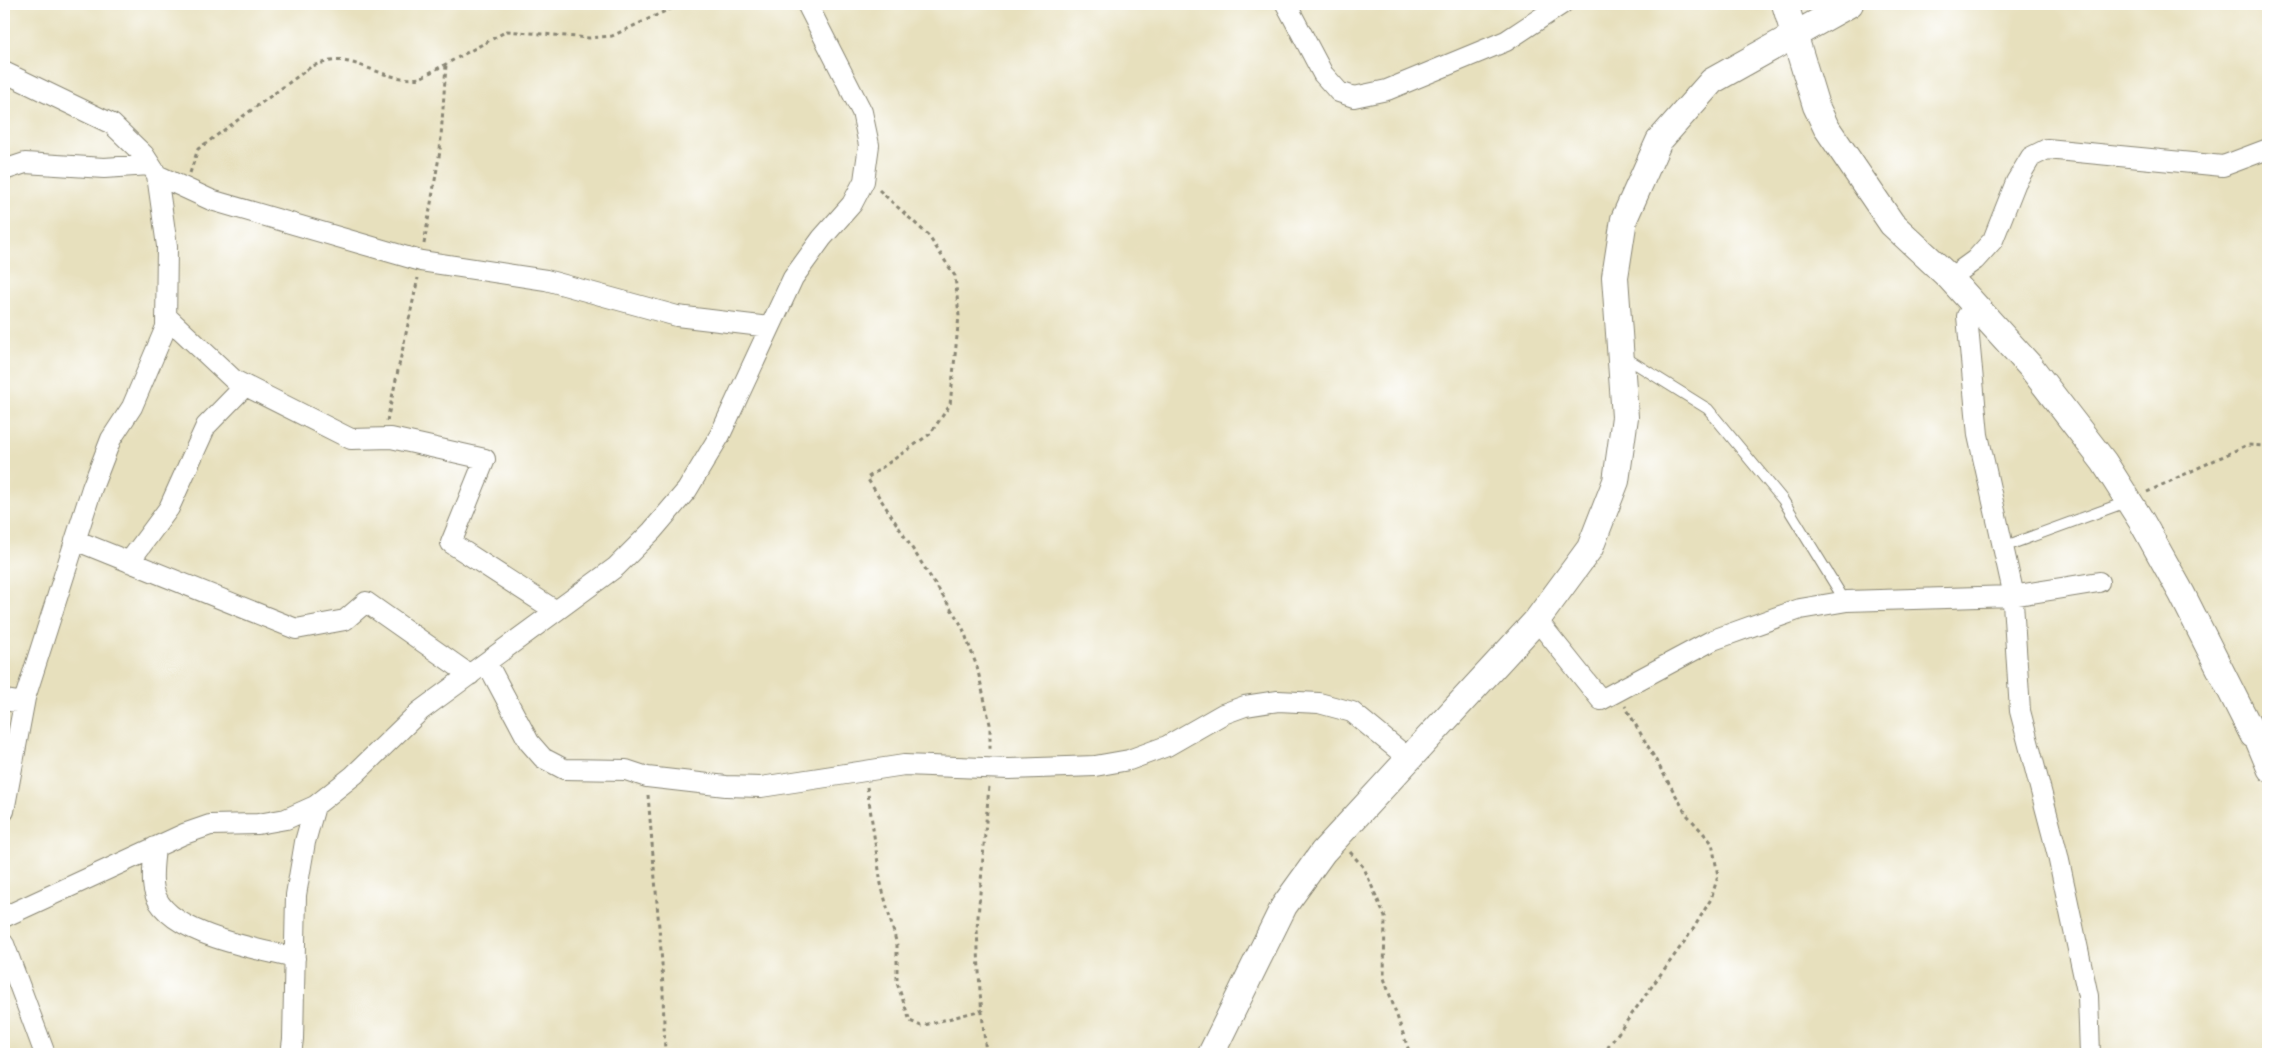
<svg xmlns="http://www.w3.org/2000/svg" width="2272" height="1058" font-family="'Libre Bodoni',serif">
  <rect width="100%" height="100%" fill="#fff"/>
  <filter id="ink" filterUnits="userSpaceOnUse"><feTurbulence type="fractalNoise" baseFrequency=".02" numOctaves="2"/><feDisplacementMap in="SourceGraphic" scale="10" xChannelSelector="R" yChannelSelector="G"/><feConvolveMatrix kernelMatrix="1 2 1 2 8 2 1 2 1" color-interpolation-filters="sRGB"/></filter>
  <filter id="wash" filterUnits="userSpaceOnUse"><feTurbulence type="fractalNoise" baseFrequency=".0096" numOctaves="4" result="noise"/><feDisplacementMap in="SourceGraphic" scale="20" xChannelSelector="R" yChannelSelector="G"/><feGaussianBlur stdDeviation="1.12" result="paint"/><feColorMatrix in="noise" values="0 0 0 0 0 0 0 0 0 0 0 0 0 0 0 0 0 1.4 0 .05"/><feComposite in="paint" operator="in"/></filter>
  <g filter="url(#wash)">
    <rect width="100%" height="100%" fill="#e7e0bd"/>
  </g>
  <g filter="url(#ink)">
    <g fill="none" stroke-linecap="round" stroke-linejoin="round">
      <!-- service casing -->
      <g stroke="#898674" stroke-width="12">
        <path id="service" d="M1623,356l85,53 75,91 62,101
          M2003,547l126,-46"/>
      </g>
      <!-- minor casing -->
      <g stroke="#898674" stroke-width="22">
        <path id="minor" d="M1286,4l37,70 16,18 15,5 33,-7 119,-49 56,-37
          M4,72l108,52 32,31 13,20 10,71 -1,81 -34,80 -21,32 -19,49 -67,210 -21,113
          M4,170l21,-7 79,5 46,-3
          M157,175l54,25 210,61 125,19 131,36 93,11
          M1950,278l25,-18 18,-20 23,-58 15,-25 16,-8 176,17 45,-17
          M1975,307l-8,9 11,119 34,152 8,124 38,145 30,140 2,58
          M166,316l68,64 117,59 40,-1 94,21 -34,84 105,68
          M75,540l221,89 49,-9 21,-18 104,73
          M129,562l40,-54 37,-82 39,-40
          M1537,620l64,80 112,-60 87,-31 47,-8 165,-5 87,-14
          M487,663l42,79 14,16 21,11 62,1 21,7 79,9 35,1 143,-22 105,4 86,-3 34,-6 38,-14 56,-32 22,-8 33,-5 41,2 33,9 56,46
          M4,700l20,3
          M2253,735l15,36
          M155,847c-1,13 -4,30 -1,43 9,44 104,59 141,68
          M4,917l180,-83 26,-9 48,-1 28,-5 29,-13 39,-31 66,-64 196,-144 36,-36 35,-41 33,-55 73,-157 29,-40 30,-34 12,-23 5,-36 -7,-33 -55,-108
          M4,944l41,110
          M291,1054l2,-15 3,-144 9,-53 10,-36"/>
      </g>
      <!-- tertiary casing -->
      <g stroke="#898674" stroke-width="28">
        <path id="tertiary" d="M1785,4l31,102 10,21 66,97 58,54 80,88 74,96 38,60 40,72 71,141
          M1211,1054l73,-148 39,-54 214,-232 53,-72 26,-67 9,-64 -10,-140 9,-58 35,-78 53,-60 138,-77"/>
      </g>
      <!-- path -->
      <path stroke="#898674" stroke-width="3" stroke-dasharray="4 4" stroke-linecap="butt" d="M190,173l8,-24 114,-83c10,-3 21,-7 32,-5 27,5 47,21 76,17l87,-47 82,7 23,-2 58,-27 21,-5
        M879,190l49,45 27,41 4,40 -9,89 -20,29 -63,44 95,148 15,41 13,57v28
        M424,244l16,-93 6,-86
        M387,421l31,-143
        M2147,492l100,-47 21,1
        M867,787l14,97 16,61v38l13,38 11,5 61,-16
        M648,795l14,168 3,91
        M1350,852l14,16 21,49 -1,61 26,76
        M986,1054l-6,-62 -3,-63 12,-143
        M1603,1054l89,-123 19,-32 7,-23 -6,-33 -25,-28 -62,-109"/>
      <!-- service -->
      <use href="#service" stroke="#fff" stroke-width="10"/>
      <!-- minor -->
      <use href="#minor" stroke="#fff" stroke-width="20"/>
      <!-- tertiary -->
      <use href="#tertiary" stroke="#fff" stroke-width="26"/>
    </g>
  </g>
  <!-- margin -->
  <rect width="2272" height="1058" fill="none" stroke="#fff" stroke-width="20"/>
</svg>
